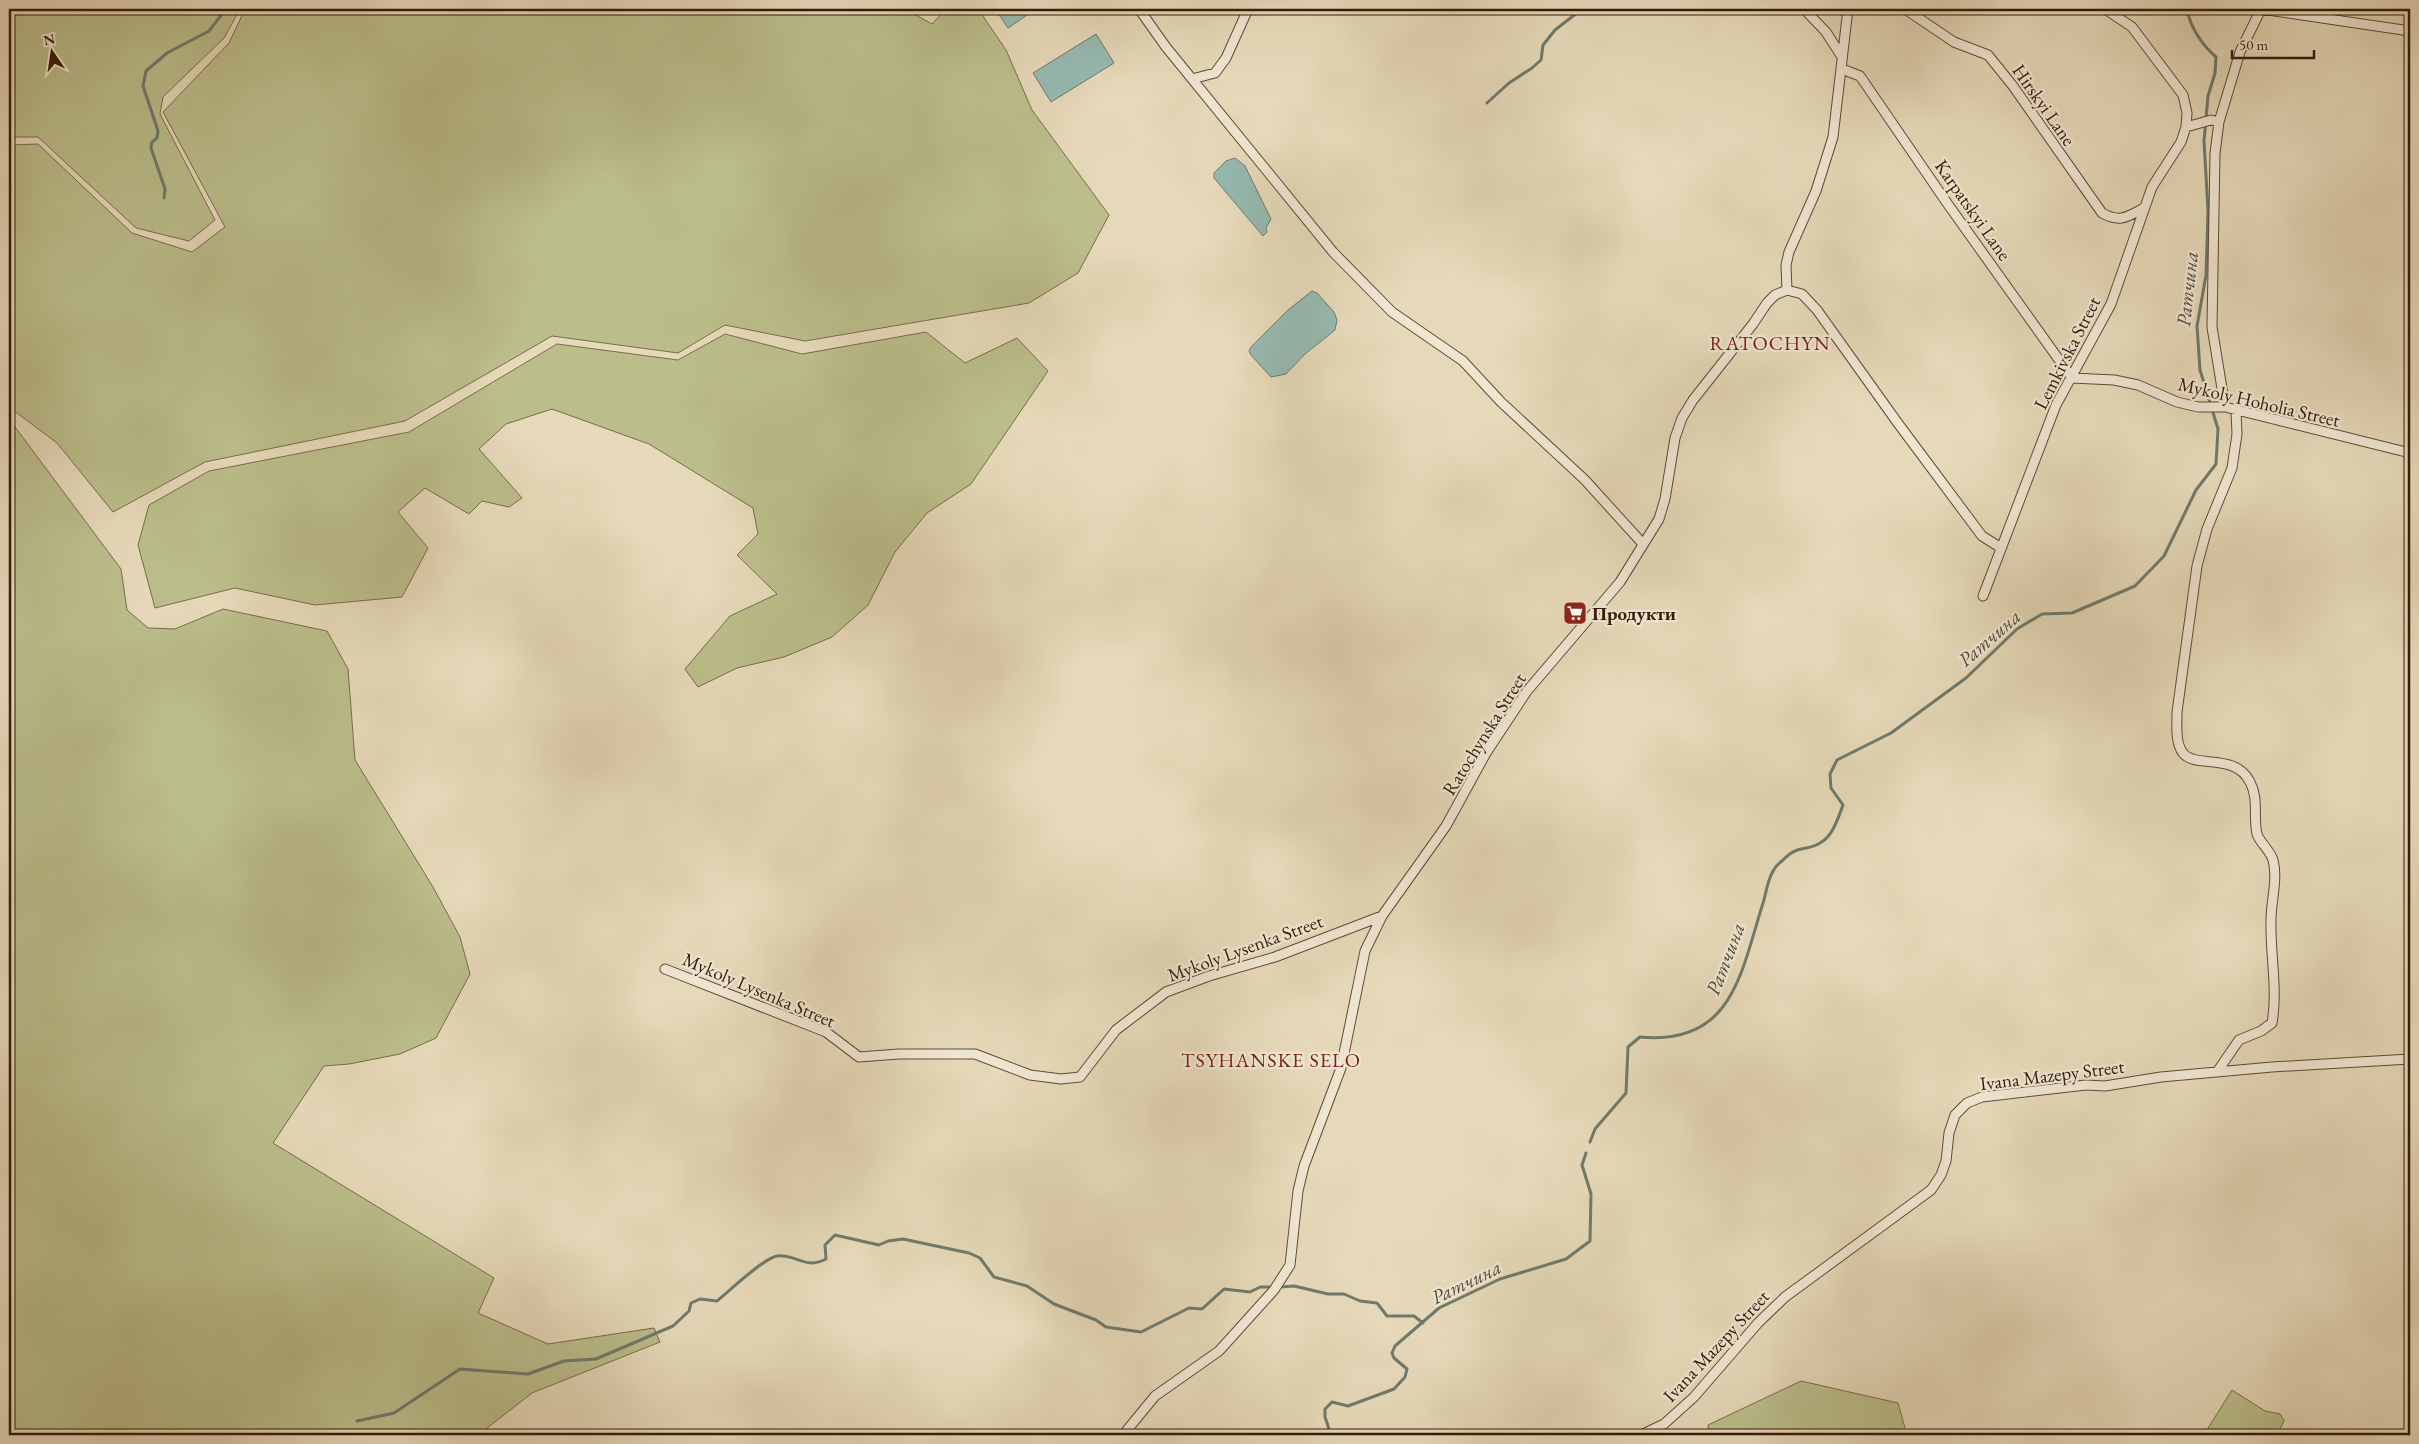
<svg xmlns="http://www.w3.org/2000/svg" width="2419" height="1444" font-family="'EB Garamond',serif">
  <rect width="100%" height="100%" fill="#e6d9b9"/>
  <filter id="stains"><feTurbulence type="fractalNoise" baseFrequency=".004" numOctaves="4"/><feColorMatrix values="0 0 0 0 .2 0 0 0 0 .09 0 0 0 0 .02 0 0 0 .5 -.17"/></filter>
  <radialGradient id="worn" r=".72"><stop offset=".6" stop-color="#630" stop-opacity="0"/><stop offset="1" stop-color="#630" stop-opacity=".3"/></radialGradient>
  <!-- green -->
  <path fill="#bbbe8b" stroke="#786c4a" d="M9,9h231l-16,29 -61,59 -3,17 55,106 -26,21 -53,-13 -98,-91h-29z
    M245,9h660l27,15 14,-15h32l28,41 26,60 77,105 -31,58 -49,30 -224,38 -80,-16 -47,28 -126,-17 -147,85 -200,41 -92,50 -56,-69 -48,-36v-262l29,-1 94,89 60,19 33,-25 -62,-115 66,-69z
    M926,332l39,31 52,-25 31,33 -77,113 -44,29 -32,39 -27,53 -36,32 -48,20 -47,11 -39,19 -13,-18 45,-53 47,-22 -40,-39 21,-21 -5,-26 -104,-64 -97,-35 -46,15 -27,25 43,49 -13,9 -27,-6 -13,13 -44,-26 -27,24 30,36 -26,49 -87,8 -80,-17 -80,20 -17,-63 11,-40 60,-34 200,-39 148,-88 121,16 47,-26 77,20z
    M9,419l112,150 6,41 21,18 27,1 48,-20 104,22 21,38 7,91 78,127 27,50 10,37 -34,64 -36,16 -51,10 -25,2 -51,77 221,135 -16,35 70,31 106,-16 6,14 -128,51 -50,39 2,3h-475z
    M1801,1381l97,22 9,32h-198l-1,-10z
    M2232,1390l33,21 15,3 4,7 -7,14h-71l-1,-2z"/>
  <!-- water -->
  <path fill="#96bab1" stroke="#6f7a6d" d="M995,9h41l-28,19z
    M1096,34l18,29 -63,39 -18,-29z
    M1235,158l10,8 26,53 -5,9 1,4 -4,4 -49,-58v-5l12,-12z
    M1312,291l5,2 17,19 3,8 -2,10 -30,24 -19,20 -15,3 -20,-22 -2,-4 2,-4 37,-37z"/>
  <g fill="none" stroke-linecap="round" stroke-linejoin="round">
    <!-- stream -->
    <path stroke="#6f7a6d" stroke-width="3" d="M1487,103l22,-20 23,-15 9,-8 2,-15 12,-15 27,-21
      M164,198l1,-9 -14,-41 1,-6 5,-4 1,-7 -15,-45 3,-15 21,-18 42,-22 17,-22
      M1590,1142l5,-13 31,-36 2,-46 12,-10c94,9 101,-66 124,-137 2,-9 4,-20 9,-29 2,-4 6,-8 10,-11 15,-16 23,-8 37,-17 13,-7 18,-25 23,-38l-12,-17 -1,-14 7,-14 54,-27 75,-55 51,-49 25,-15 30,-1 63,-27 29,-30 32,-66 20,-26 2,-35 -18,-59 -3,-44 9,-51 2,-65 -4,-69 4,-45 7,-23 1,-16c-14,-12 -26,-30 -29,-48
      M1281,1287l13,-1 34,8h16l16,7 17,2 10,13h27l9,7
      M357,1421l37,-8 66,-44 68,5 36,-13 32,-2 77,-33 16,-15 2,-8 9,-4 17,2c12,-10 47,-43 60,-45 20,-2 28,14 49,3l-1,-14 10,-10 44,10 9,-4 15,-2 66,14 11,5 14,19 33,9 27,18 42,16 10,7 35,5 48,-24 13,1 22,-20 26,3 10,-5h12
      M1331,1435l-6,-18v-8l7,-7 16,4 46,-17 11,-12 2,-8 -13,-11 -2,-5 3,-7 44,-38 61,-29 66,-20 24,-18 1,-47 -9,-29 4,-12"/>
    <!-- minor casing -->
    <g stroke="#604a34" stroke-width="11">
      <path id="minor" d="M1139,9l27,38 167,205 59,60 71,49 38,41 84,78 58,64
        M1804,9l22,23 16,25
        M1905,9l49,33 34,13 25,31 89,127c18,10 25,4 42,-5
        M1842,69l18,7 87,127 125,175 42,2 24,5 39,17 21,5h27l185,46
        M1192,79l23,-6 11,-15 22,-49
        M2186,127l25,-7 8,2
        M1787,290l15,4 15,16 80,112 85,114 19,12
        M2225,407l-13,-80 3,-174 4,-31 21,-70 21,-43 149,22
        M1983,596l73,-191 55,-101 41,-117 29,-45 5,-15 1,-14 -4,-18 -51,-68 -27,-18
        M665,969l161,63 33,25 40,-3h76l55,21 31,4 19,-2 36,-47 50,-38 43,-16 66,-19 107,-41
        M2217,1072l22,-32 22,-9 11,-8c6,-34 -2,-68 -1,-103 0,-19 7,-41 2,-60 -3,-10 -13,-17 -16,-26 -4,-18 2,-35 -7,-52 -15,-30 -55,-13 -67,-29 -8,-10 -6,-29 -6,-41l20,-146 10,-37 25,-61 5,-34 -1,-23
        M1123,1435l32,-39 64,-45 55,-61 16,-25 8,-74 6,-25 37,-98 24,-117 17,-35 64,-90 40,-73 41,-62 93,-109 39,-63 6,-20 10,-61 7,-20 11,-18 60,-76 14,-21 8,-8 12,-5 -1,-25 3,-13 27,-61 17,-54 15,-128
        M1641,1435l23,-11 30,-27 64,-74 27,-26 146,-107 10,-15 5,-14 3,-28 6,-18 12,-12 15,-6 104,-12 19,1 56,-9 111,-10 138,-8"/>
    </g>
    <!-- minor -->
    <use href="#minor" stroke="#efe6d2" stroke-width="9"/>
  </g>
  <!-- icons -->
  <defs>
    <g id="supermarket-square" transform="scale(1.25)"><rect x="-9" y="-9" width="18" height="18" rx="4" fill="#8f2418" stroke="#efe6d2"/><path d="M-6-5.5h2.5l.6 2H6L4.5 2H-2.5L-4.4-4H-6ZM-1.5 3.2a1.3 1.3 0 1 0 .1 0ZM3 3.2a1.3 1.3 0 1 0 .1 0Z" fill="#fff"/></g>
  </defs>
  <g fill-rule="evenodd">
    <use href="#supermarket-square" x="1575" y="613"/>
  </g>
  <g text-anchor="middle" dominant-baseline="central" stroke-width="4.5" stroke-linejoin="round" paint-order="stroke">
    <!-- street labels -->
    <g font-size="19" fill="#341a08" stroke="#efe6d2">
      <text transform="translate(2044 105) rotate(55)">Hirskyi Lane</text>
      <text transform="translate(1973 210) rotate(55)">Karpatskyi Lane</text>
      <text transform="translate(2067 353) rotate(-63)">Lemkivska Street</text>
      <text transform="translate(2259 402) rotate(13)">Mykoly Hoholia Street</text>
      <text transform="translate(1484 734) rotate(-58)">Ratochynska Street</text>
      <text transform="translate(1245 948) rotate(-20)">Mykoly Lysenka Street</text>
      <text transform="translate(759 990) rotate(23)">Mykoly Lysenka Street</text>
      <text transform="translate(2052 1075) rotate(-7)">Ivana Mazepy Street</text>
      <text transform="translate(1716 1346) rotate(-47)">Ivana Mazepy Street</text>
    </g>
    <!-- poi labels -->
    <g font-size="19" font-weight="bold" fill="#341a08" stroke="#efe6d2" text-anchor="start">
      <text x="1592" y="613">Продукти</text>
    </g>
    <!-- water labels -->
    <g font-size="20" font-style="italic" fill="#514a3b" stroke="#efe6d2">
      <text transform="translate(2187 289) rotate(-84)">Ратчина</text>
      <text transform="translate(1989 638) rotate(-41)">Ратчина</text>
      <text transform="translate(1725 959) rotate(-69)">Ратчина</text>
      <text transform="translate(1466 1282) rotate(-26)">Ратчина</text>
    </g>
    <!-- neighbourhood labels -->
    <g font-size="20" letter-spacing="1" fill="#7a1f14" stroke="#efe6d2">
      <text x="1770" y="343">RATOCHYN</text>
      <text x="1271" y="1060">TSYHANSKE SELO</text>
    </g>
  </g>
  <!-- margin -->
  <rect width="2419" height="1444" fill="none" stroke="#e6d9b9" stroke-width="30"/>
  <rect x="10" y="10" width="2399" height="1424" fill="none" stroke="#341a08" stroke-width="2.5"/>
  <rect x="15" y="15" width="2389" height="1414" fill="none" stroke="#341a08"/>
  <!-- north arrow -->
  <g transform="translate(52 52) rotate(347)" stroke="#efe6d2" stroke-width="4" paint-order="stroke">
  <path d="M0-4L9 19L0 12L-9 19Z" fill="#341a08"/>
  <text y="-8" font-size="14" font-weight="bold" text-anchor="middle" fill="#341a08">N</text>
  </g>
  <!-- scale -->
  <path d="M2232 50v8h82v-8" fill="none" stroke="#341a08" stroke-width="2.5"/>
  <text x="2239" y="50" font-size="15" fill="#341a08" stroke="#efe6d2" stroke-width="4" paint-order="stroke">50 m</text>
  <rect width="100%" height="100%" filter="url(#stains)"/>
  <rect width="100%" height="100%" fill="url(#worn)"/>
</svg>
